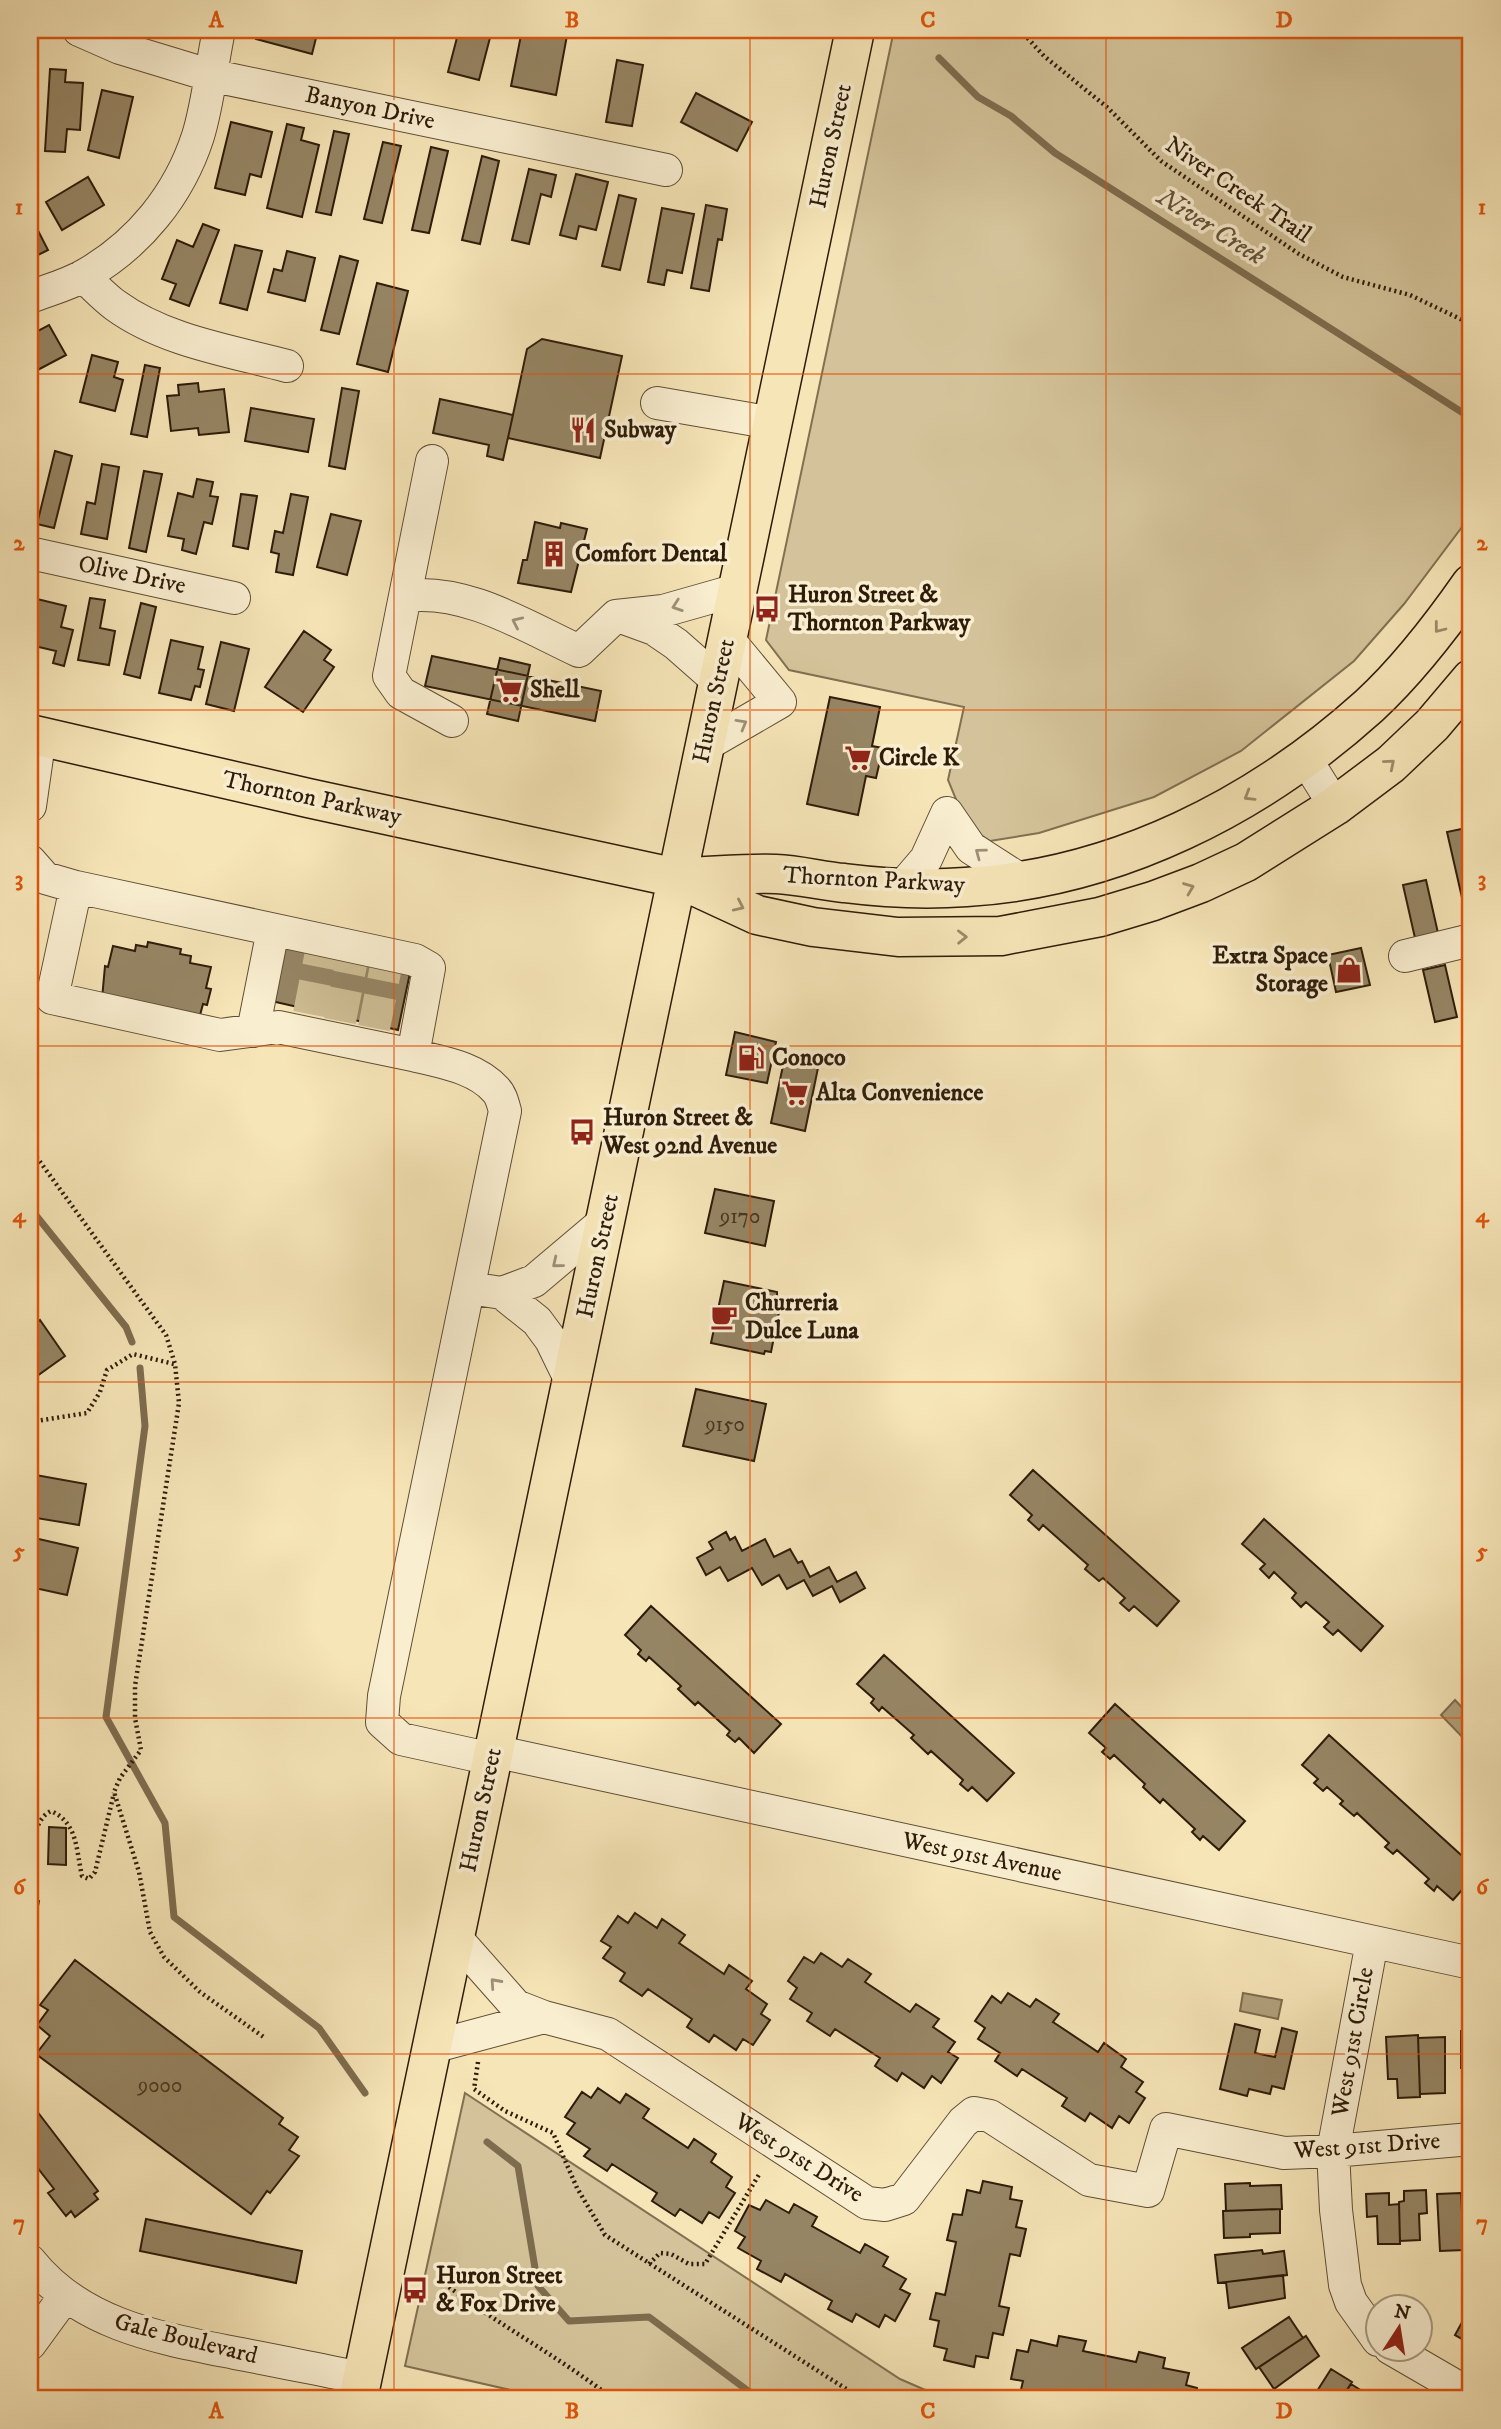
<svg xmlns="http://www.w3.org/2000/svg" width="1501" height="2429" font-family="'IM FELL DW Pica',serif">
  <rect width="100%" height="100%" fill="#f6e5b7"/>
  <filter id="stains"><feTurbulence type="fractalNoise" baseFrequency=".00286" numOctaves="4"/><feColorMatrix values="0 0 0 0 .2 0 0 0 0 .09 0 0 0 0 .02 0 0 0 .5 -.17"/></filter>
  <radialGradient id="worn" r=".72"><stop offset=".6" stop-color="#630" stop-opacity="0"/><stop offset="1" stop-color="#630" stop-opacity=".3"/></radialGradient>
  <!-- green -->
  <path fill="#d4c39a" stroke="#817052" stroke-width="2" d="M894,30h577v485l-67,89 -50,57 -113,90 -87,46 -115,36 -49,8 -23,-15 -19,-46 16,-73 -175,-37 -23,-30z
    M465,2093l435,286 46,20h-406l-3,-3 -132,-30z"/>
  <!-- water -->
  <path fill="#b2a17c" stroke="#7d6c4e" stroke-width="2" d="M1455,1700l16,17 -2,27 -28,-29z
    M1243,1993l39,7 -4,19 -38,-8z"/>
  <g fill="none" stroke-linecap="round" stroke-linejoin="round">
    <!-- stream -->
    <path stroke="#7d6c4e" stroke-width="7" d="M939,58l39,39 33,19 44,37 416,265
      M30,1208l96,119 6,15
      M140,1368l5,58 -39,291 59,106 9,94 145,111 46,65
      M487,2142l31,24 20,120 31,35 80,-4 110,82"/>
  </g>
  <!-- building -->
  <path fill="#968564" stroke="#2e1c0a" stroke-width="2" d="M258,30h60l-6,24 -56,-15z
    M459,30h33l-13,50 -31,-8z
    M522,30h46l-12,65 -45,-9z
    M617,60l26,5 -11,61 -26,-4z
    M50,69l16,1 -1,12 18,1 -3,47 -13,-1 -2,23 -20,-1z
    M30,76h8l-3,55h-5z
    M102,90l31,7 -14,61 -31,-8z
    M696,93l56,29 -15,29 -56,-29z
    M231,122l41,10 -11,45 -11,-3 -5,21 -30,-7z
    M287,124l17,4 -3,12 18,5 -17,72 -35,-9z
    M334,131l15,3 -18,81 -15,-3z
    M383,142l18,4 -19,77 -18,-4z
    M431,147l17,4 -19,82 -17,-3z
    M482,156l17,5 -19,83 -18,-4z
    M529,169l27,6 -5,22 -10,-3 -12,50 -17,-4z
    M576,174l32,8 -12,48 -17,-4 -3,13 -16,-4z
    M88,177l16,28 -42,25 -16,-28z
    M619,195l17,4 -16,71 -18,-4z
    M706,205l21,4 -5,31 -4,-1 -9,52 -18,-3z
    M662,208l32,6 -12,59 -15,-3 -3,15 -16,-3z
    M30,215l18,35 -18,9z
    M203,224l16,6 -30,76 -19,-7 6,-15 -14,-5 15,-39 16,7z
    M235,245l27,6 -15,59 -27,-7z
    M287,251l28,7 -10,43 -37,-9 6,-23 8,2z
    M340,256l18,5 -19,73 -18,-4z
    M377,283l31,8 -20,81 -31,-8z
    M49,325l17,30 -36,19v-39z
    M542,339l80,17 -22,102 -92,-20 19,-89z
    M92,355l26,7 -4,15 9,3 -8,31 -35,-9z
    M145,365l15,3 -13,69 -16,-3z
    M198,383l1,9 25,-3 5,43 -30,3 -1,-7 -27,3 -4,-35 12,-1 -1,-10z
    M342,388l17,3 -14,78 -16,-3z
    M440,399l73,16 -10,45 -16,-4 2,-11 -56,-12z
    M251,408l63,11 -6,33 -63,-11z
    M55,451l17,5 -18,72 -17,-4z
    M102,464l17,3 -12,72 -26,-5 6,-32 8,2z
    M144,471l18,3 -16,78 -17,-4z
    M197,479l16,3 -3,14 8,1 -6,27 -8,-2 -8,32 -14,-4 2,-11 -16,-3 10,-43 15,4z
    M241,494l16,2 -9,53 -15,-3z
    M291,494l17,3 -15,78 -17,-3 3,-18 -8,-2 4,-21 8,2z
    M331,514l30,7 -14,54 -30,-8z
    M535,522l25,6 1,-5 26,6 -16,63 -53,-9 5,-23h4z
    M90,598l15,2 -5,28 15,3 -6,34 -31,-5z
    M37,599l29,7 -5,21 12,3 -9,36 -11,-3 3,-12 -26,-6v-15z
    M141,603l15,4 -16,71 -16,-4z
    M304,631l27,19 -7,10 10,7 -31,45 -38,-25z
    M171,640l32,7 -5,22 6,1 -4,17 -5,-1 -4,14 -32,-7z
    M221,642l28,7 -15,62 -28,-7z
    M432,656l169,35 -6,30 -170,-35z
    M500,658l30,7 -12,56 -31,-7z
    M830,697l50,10 -8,39 11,2 -7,30 -10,-2 -8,39 -51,-11z
    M1471,827v96l-3,1 -21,-92z
    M1426,880l12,53 -23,5 -12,-53z
    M280,941l131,27 -13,62 -131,-30z
    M148,942l33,7 -1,5 11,2 -1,7 21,4 -5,21 5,1 -4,16 -4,-1 -4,15 -97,-20 3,-33 3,1 5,-21 22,5 1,-6 11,2z
    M1361,948l9,37 -34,7 -8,-37z
    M1445,965l12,52 -22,5 -12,-52z
    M735,1032l41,10 -9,41 -41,-8z
    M785,1056l34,7 -14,68 -34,-8z
    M715,1189l59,12 -9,45 -60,-13z
    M724,1281l53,11v4l5,1 -11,55 -6,-1 -1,3 -53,-11z
    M40,1320l25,36 -35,25v-54z
    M696,1389l70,15 -12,57 -71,-15z
    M1033,1470l146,131 -22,25 -23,-20 -5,5 -9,-8 5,-5 -22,-20 -4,3 -14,-12 3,-4 -45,-40 -4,5 -11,-10 4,-5 -22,-20z
    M30,1474l56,10 -7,41 -49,-8z
    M1264,1519l119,107 -22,25 -23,-21 -5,5 -9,-8 5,-5 -23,-20 -5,5 -9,-9 4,-5 -22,-21 -5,6 -9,-9 5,-5 -23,-20z
    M726,1532l4,8 5,-3 7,14 23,-12 9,18 16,-8 8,14 4,-2 8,16 19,-10 8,15 19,-10 9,16 -25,14 -8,-16 -19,10 -9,-16 -17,9 -8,-14 -17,10 -10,-17 -24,13 -8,-14 -14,8 -9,-17 16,-9 -4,-7z
    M30,1537l48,11 -11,47 -37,-8z
    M651,1606l130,118 -27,29 -15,-15 -4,4 -8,-7 3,-4 -32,-29 -3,3 -17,-16 3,-3 -32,-29 -3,4 -8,-7 3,-4 -16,-15z
    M884,1655l130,118 -27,28 -15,-14 -4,4 -8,-7 3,-4 -32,-29 -3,3 -17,-16 3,-3 -32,-28 -3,4 -8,-8 3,-4 -17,-15z
    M1115,1704l130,117 -26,29 -16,-14 -3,4 -8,-8 3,-3 -32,-30 -3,4 -17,-16 2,-3 -31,-29 -4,4 -8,-7 4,-4 -17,-15z
    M1329,1735l142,129v16l-18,20 -16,-14 -3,5 -9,-8 4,-4 -32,-29 -4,4 -8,-7 4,-4 -32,-30 -3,3 -14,-12 3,-3 -16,-14 -4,4 -9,-8 4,-4 -16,-14z
    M49,1827l17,1v37l-18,-1z
    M30,1899l9,2 -9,46z
    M635,1913l22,15 5,-9 23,16 -6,8 45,31 5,-9 23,16 -6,8 21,15 -6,10 9,6 -17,25 -10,-6 -7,11 -22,-15 -5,7 -22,-15 5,-8 -44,-30 -6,7 -22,-15 5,-8 -22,-15 8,-11 -10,-6 17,-25 10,7z
    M821,1953l21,14 6,-8 23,15 -6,8 45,30 6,-8 23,15 -6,8 22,15 -7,10 10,6 -17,25 -9,-7 -8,12 -22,-15 -5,8 -22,-15 5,-8 -45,-29 -5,7 -23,-15 5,-8 -22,-14 7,-11 -9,-7 16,-24 10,6z
    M75,1960l208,158 -4,6 19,13 -9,13 10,6 -29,37 -3,-2 -16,23 -215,-160 14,-18 -13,-11 11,-15 -8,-5z
    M1008,1993l22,14 6,-8 23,15 -6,8 45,30 6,-9 22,16 -5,8 22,15 -7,10 9,6 -16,25 -10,-7 -7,12 -22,-15 -5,8 -23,-15 5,-8 -45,-29 -5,7 -22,-15 5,-8 -22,-14 7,-11 -10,-7 17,-25 9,7z
    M1465,2020h6v70h-5v-22h-5v-37h4z
    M1235,2024l25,6 -5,23 20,4 7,-29 15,4 -13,57 -12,-3 -2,8 -21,-5 -2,7 -27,-7z
    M1418,2035l2,62 -22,1 -1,-19h-9l-2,-42z
    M1445,2037v56l-25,1 -2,-56z
    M598,2088l22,15 6,-9 23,15 -6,9 45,30 6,-9 22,15 -5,8 21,15 -6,10 9,6 -16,25 -10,-6 -7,11 -22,-14 -5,7 -23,-15 5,-8 -45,-29 -5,7 -23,-15 6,-7 -23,-15 8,-11 -10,-6 17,-25 9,6z
    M30,2102l68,89 -4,3 4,5 -23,18 -4,-6 -5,5 -18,-23 6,-4 -24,-31 4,-4 -4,-5z
    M983,2181l29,6 -2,12 12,2 -6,26 10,2 -6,27 -10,-2 -11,52 10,2 -6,27 -10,-2 -5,25 -12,-2 -2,11 -30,-7 3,-11 -13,-3 5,-25 -9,-2 6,-26 9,2 11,-53 -9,-2 6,-26 9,1 5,-25 13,3z
    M1250,2183v3l31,-1 1,24 -56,2 -1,-27z
    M1426,2190l1,23 -8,1 1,26 -20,1 -1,-39 5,-1v-10z
    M1389,2193v12l10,-1 1,40h-22l-1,-28 -10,1 -1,-23z
    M1461,2193l3,57 -24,1 -3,-57z
    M1462,2196h9v56l-7,1z
    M766,2200l23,13 5,-9 23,13 -5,9 48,27 5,-9 23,13 -5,9 23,13 -6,10 10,5 -15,27 -10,-6 -6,12 -23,-13 -4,8 -24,-13 4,-8 -47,-27 -4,8 -24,-13 4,-8 -23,-13 7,-11 -10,-6 14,-26 11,5z
    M1280,2209v24l-30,1v3l-26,1 -1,-27z
    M146,2219l156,32 -6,32 -156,-32z
    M1262,2250l1,4 21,-3 3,24 -69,8 -3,-28z
    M1283,2275l2,23 -56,10 -3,-26z
    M1466,2315l5,3v26l-16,-9z
    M1289,2317l14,21 -47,31 -14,-21z
    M1059,2336l27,5 -3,10 53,11 3,-10 26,6 -2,10 26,5 -3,12 11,3 -2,11h-152l-23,-5 3,-13 -12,-2 6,-29 11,2 3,-12 26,6z
    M1306,2336l13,20 -45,33 -15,-22z
    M1331,2369l21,13 -11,17h-29z
    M1351,2384l22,14 -1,1h-31z"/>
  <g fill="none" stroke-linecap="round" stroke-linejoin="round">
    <!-- minor-tunnel -->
    <path stroke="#cebd94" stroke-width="32" stroke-dasharray="32 16" stroke-linecap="butt" d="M309,1014l13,-67
      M340,1021l13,-67
      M374,1028l13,-67"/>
    <!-- minor casing -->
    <g stroke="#604e35" stroke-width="34">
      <path id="minor" d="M79,30l41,18 89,27 457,95
        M83,276c11,10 21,21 32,29 49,36 116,46 172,61
        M30,297c18,-7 38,-12 55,-22 54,-31 94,-80 113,-139 10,-32 14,-73 21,-106
        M657,403l115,20
        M432,461l-43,215 12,17 51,28
        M30,553l204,45
        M405,596c61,-8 120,30 174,55l37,-35 47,-5 74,-21
        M621,617l33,12 22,15 42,37
        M704,746l76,-44 -53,-64
        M1305,758l30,48
        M30,806l10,-70
        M947,813l24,35 53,34
        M30,861l15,17 31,9 339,73 14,8 -16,87 -135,-28 -58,8 -168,-37 24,-111
        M902,887l24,-28 21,-46
        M1405,956l66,-16
        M253,1031l20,-101
        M413,1055c27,7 63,12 83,35 5,5 7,14 9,21l-121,585 -2,26 19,17 91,20
        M469,1288l33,5 35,28 14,19 20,41
        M502,1293l32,-12 71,-60
        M494,1751l977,212
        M455,1937l61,69 28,11 64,17 259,169 18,2 19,-6 59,-77 11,-9 16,3 99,64 59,11 18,-62 118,24 49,-2 138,-12
        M1372,1942l-39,209 3,59 9,75 6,17 27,38
        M432,2047l112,-30
        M30,2261c51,64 129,77 205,92 43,8 85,17 127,25
        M30,2344l35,-48
        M1390,2348l81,47"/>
    </g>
    <!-- major casing -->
    <g stroke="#2e1c0a" stroke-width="41">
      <path id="major" d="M30,734l278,64 369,80 80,37 56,12 85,10 103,-1 99,-19 53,-16 48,-18 45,-21 89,-56 56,-42 41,-39 39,-46
        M686,877c30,-1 60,-4 90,-3 23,1 46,7 68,9 40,5 82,7 122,4 151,-9 292,-81 403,-181 39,-36 72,-79 102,-122
        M358,2399l497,-2369"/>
    </g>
    <!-- path -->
    <path stroke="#2e1c0a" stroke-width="4.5" stroke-dasharray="2 3.5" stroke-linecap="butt" d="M1020,30l24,26 64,52 53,53 138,93 44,23 67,18 61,29
      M30,1148l136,187 9,29 4,39 -44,283v32l6,32 -21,28 -6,14 25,80 11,60 14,25 36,35 65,46
      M30,1422l57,-9 13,-21 7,-22 26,-16 41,10
      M30,1857c3,-16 6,-39 21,-46 27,12 25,39 31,65l7,3 6,-7 19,-79
      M478,2062l-4,27 31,22 48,22 24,55 28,47 257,164
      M649,2264l11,-11 11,1 18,10h16l55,-91
      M449,2287c53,40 112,71 164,112"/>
    <!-- minor -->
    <use href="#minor" stroke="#f9eed0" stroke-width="32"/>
    <!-- major -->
    <use href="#major" stroke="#f6e5b7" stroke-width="38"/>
  </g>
  <!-- one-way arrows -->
  <defs><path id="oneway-chevron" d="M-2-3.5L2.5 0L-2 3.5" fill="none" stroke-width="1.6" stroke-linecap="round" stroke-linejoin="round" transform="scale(1.75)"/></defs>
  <g stroke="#9e9077">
    <use href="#oneway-chevron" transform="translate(677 606) rotate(161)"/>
    <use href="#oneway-chevron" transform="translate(517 622) rotate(-155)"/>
    <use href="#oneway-chevron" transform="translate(742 724) rotate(-30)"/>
    <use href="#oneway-chevron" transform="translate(980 853) rotate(-143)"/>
    <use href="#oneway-chevron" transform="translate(557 1263) rotate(141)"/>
    <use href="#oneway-chevron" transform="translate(495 1983) rotate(-132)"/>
  </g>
  <g stroke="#9c8b69">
    <use href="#oneway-chevron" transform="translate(1439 628) rotate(128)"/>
    <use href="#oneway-chevron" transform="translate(1390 764) rotate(-40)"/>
    <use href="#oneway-chevron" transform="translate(1249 796) rotate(149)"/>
    <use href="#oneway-chevron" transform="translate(1189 888) rotate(-21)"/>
    <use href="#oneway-chevron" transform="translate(739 906) rotate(25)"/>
    <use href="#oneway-chevron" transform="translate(962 937) rotate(-1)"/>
  </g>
  <!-- grid -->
  <path fill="none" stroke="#df560c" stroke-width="2" stroke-opacity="0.55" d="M394,30v2369M750,30v2369M1106,30v2369M30,374h1441M30,710h1441M30,1046h1441M30,1382h1441M30,1718h1441M30,2054h1441"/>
  <!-- icons -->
  <defs>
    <g id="restaurant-bare" transform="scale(2.1)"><path d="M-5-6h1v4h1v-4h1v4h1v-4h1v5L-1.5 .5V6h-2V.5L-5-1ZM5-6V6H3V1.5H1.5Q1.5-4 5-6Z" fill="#8f2418" stroke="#f9eed0" stroke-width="2.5" paint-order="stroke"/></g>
    <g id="building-bare" transform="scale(2.1)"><path d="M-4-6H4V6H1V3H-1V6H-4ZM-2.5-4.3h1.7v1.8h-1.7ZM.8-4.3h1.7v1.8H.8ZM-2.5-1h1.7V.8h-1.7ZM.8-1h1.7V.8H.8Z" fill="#8f2418" stroke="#f9eed0" stroke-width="2.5" paint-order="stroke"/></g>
    <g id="bus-bare" transform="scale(2.1)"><path d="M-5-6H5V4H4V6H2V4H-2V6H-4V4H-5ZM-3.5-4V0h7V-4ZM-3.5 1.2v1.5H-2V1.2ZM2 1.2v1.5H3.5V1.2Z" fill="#8f2418" stroke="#f9eed0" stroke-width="2.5" paint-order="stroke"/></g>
    <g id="supermarket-bare" transform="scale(2.1)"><path d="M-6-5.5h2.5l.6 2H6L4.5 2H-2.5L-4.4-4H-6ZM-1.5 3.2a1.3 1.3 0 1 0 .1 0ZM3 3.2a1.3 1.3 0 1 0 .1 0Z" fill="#8f2418" stroke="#f9eed0" stroke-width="2.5" paint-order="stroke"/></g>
    <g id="shop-bare" transform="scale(2.1)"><path d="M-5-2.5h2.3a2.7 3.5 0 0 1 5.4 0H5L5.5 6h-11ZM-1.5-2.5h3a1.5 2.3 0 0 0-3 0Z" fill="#8f2418" stroke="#f9eed0" stroke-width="2.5" paint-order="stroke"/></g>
    <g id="fuel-bare" transform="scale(2.1)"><path d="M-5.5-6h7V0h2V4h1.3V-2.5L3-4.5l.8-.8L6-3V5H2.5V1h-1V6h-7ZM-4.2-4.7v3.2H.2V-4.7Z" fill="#8f2418" stroke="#f9eed0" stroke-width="2.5" paint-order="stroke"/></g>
    <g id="cafe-bare" transform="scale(2.1)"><path d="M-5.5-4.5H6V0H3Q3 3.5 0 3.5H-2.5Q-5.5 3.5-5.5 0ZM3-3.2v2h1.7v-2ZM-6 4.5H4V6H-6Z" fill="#8f2418" stroke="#f9eed0" stroke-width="2.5" paint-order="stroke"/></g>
  </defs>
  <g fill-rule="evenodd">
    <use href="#restaurant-bare" x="583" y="430"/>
    <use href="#building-bare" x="554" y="554"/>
    <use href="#bus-bare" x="767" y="609"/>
    <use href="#supermarket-bare" x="509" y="690"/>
    <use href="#supermarket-bare" x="858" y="758"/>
    <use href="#shop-bare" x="1349" y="970"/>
    <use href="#fuel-bare" x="751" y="1058"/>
    <use href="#supermarket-bare" x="795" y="1093"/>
    <use href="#bus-bare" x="582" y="1132"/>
    <use href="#cafe-bare" x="724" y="1317"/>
    <use href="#bus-bare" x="415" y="2290"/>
  </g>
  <g text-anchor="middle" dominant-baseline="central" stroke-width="7" stroke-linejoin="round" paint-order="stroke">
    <!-- number labels -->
    <g font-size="21" fill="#483620">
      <text x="740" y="1217">9170</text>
      <text x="725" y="1425">9150</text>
      <text x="160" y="2086">9000</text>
    </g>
    <!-- street labels -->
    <g font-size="24" fill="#2e1c0a" stroke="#f9eed0">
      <text transform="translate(370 108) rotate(12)">Banyon Drive</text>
      <text transform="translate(831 146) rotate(-78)">Huron Street</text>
      <text transform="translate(1238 190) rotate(34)">Niver Creek Trail</text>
      <text transform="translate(132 575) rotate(12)">Olive Drive</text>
      <text transform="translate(714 701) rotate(-78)">Huron Street</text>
      <text transform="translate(312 798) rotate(12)">Thornton Parkway</text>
      <text transform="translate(874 880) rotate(3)">Thornton Parkway</text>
      <text transform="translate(598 1256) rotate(-78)">Huron Street</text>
      <text transform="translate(481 1810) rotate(-78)">Huron Street</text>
      <text transform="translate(982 1857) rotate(12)">West 91st Avenue</text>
      <text transform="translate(1353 2042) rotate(-80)">West 91st Circle</text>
      <text transform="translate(1367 2146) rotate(-4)">West 91st Drive</text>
      <text transform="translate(799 2158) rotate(32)">West 91st Drive</text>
      <text transform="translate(186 2339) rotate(14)">Gale Boulevard</text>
    </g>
    <!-- poi labels -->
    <g font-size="24" font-weight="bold" fill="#2e1c0a" stroke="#f9eed0" text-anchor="start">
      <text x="604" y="430">Subway</text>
      <text x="575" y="554">Comfort Dental</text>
      <text x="788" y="595">Huron Street &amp;<tspan x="788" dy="28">Thornton Parkway</tspan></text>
      <text x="530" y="690">Shell</text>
      <text x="879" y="758">Circle K</text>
      <text x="1328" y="956" text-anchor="end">Extra Space<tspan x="1328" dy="28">Storage</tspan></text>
      <text x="772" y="1058">Conoco</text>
      <text x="816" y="1093">Alta Convenience</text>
      <text x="603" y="1118">Huron Street &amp;<tspan x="603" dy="28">West 92nd Avenue</tspan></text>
      <text x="745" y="1303">Churreria<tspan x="745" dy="28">Dulce Luna</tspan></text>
      <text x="436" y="2276">Huron Street<tspan x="436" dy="28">&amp; Fox Drive</tspan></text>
    </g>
    <!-- water labels -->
    <g font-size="26" font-style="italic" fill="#635138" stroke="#f9eed0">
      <text transform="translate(1211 227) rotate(32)">Niver Creek</text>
    </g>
  </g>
  <!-- margin -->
  <rect width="1501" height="2429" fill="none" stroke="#f6e5b7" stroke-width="77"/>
  <!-- north arrow -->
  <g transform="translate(1399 2328) rotate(12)"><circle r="33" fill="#f9eed0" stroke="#a89a81" stroke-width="2"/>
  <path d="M0-5L12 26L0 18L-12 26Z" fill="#8f2418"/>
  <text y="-10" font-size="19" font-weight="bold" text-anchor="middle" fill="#2e1c0a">N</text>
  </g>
  <rect x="38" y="38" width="1424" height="2352" fill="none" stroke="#df560c" stroke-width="2.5"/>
  <g font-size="23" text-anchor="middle" font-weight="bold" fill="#df560c">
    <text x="216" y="27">A</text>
    <text x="572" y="27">B</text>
    <text x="928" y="27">C</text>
    <text x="1284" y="27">D</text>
    <text x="19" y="214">1</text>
    <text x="1482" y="214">1</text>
    <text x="19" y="550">2</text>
    <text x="1482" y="550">2</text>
    <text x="19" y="886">3</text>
    <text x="1482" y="886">3</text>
    <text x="19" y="1222">4</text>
    <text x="1482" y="1222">4</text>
    <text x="19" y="1558">5</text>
    <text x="1482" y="1558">5</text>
    <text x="19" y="1894">6</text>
    <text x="1482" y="1894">6</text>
    <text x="19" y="2230">7</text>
    <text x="1482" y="2230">7</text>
    <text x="216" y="2418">A</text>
    <text x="572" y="2418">B</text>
    <text x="928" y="2418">C</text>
    <text x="1284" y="2418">D</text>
  </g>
  <rect width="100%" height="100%" filter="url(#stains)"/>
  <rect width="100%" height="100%" fill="url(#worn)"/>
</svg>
